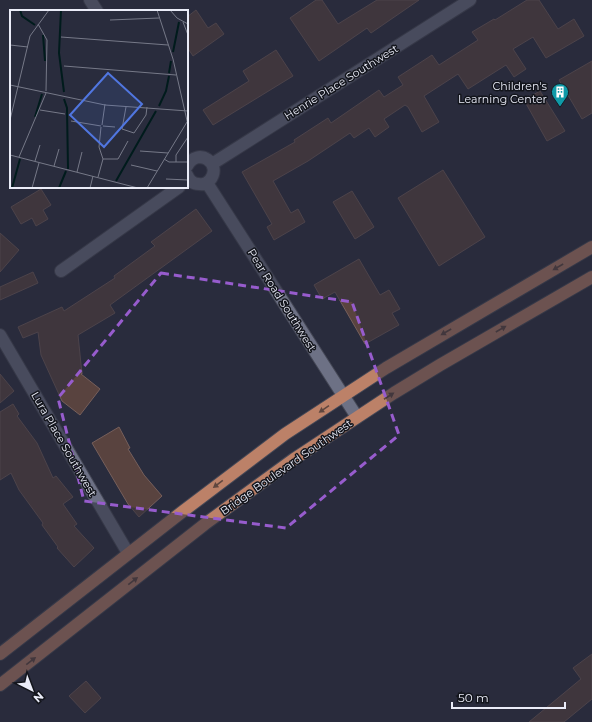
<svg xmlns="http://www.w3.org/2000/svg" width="592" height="722" font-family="Montserrat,sans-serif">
  <rect width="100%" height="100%" fill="#292c3d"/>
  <!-- building -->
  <path fill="#59433f" stroke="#765f5b" d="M316,0h6l16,24 39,-24h42l-48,33 -4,-5 -48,33 -29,-43z
    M527,0h12l19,29 16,-10 10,17 -38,22 -13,-21 -20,12 13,20 -12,8 -8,-12 -38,24 -10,-15 -34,22 15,26 -17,10 -14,-25 -3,-2 -21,14 5,8 -14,10 -6,-9 -15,10 -4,-5 -42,28 -35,20 18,32 7,-4 7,13 -31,18 -7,-13 5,-3 -30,-52 53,-30 -1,-2 34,-22 3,5 48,-33 5,7 19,-12 -5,-8 34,-22 7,10 39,-25 -6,-8 22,-13 1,1z
    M196,10l12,18 8,-5 8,11 -31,22 -6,-9v-30z
    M276,50l17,26 -80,49 -10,-15 46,-29 -6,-10z
    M592,61v52l-10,6 -23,-39z
    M540,91l25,40 -18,10 -23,-41z
    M443,170l42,67 -46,29 -41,-68z
    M41,189l10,16 -8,5 5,9 -12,7 -4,-8 -11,6 -10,-17z
    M352,191l22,36 -19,12 -22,-37z
    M196,209l16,22 -102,74 5,8 -37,22 4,39h-1l19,15 -20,26 -18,-14 -21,-46 -3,-23 -15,6 -5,-11 44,-20 2,4 51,-33 -1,-2 41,-30 -4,-4z
    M0,233l19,17 -19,22z
    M359,259l21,36 9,-5 11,19 -8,4 7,12 -34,19 -30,-52 -13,7 -8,-14z
    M33,272l5,11 -38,17v-13z
    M0,374l14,17 -14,12z
    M13,404l6,10 -2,2 20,27 16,35 3,-2 17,21 -10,7 14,20 -3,2 20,22 -20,19 -17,-19 1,-1 -16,-22 1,-2 -24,-33 -8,-17 -11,7v-68z
    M119,427l11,21 -2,1 16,26 18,21 -23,21 -11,-13 -36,-61z
    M592,654v45l-28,23h-35l52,-43 -8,-11z
    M86,681l15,17 -16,15 -16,-17z"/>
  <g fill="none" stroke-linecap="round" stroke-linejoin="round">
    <!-- minor casing -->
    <g stroke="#454856" stroke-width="14">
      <path id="minor" d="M90,0l7,11
        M212,164l258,-164
        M187,166c11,-20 36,-2 23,14 -3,3 -7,5 -11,4 -6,0 -10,-4 -12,-9
        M207,183l150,234
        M61,271l118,-84
        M0,335l128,218"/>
    </g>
    <!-- major casing -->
    <g stroke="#454856" stroke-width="14">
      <path id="major" d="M0,654l182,-142 103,-78 101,-66 206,-121
        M0,685l205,-161 89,-65 100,-66 46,-28 152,-88"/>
    </g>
    <!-- minor -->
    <use href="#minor" stroke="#6d7185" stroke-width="12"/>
    <!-- major -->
    <use href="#major" stroke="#bc8168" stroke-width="12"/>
  </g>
  <!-- one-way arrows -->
  <defs><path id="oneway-solid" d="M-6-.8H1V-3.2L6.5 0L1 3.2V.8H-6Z"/></defs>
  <g fill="#5f463e">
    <use href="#oneway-solid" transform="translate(558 267) rotate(150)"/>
    <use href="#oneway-solid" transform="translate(501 329) rotate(-30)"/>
    <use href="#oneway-solid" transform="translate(446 332) rotate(150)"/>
    <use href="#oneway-solid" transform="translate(389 396) rotate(-33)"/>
    <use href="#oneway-solid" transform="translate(324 409) rotate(146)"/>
    <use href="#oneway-solid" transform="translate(218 484) rotate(143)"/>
    <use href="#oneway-solid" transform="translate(133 581) rotate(-38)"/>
    <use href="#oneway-solid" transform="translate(31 661) rotate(-38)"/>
  </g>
  <!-- marked area -->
  <path d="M0 0H592V722H0ZM161,273l191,29 47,133 -113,93 -202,-27 -26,-103z" fill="#292c3d" fill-opacity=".55" fill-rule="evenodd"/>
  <path fill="none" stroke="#975ccd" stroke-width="3" stroke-dasharray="8 5" stroke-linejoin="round" d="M161,273l191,29 47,133 -113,93 -202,-27 -26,-103z"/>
  <!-- icons -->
  <defs>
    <g id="building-pin" transform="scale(0.9)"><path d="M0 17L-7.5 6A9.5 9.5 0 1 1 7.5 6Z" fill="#0f9aa8" stroke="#13151c"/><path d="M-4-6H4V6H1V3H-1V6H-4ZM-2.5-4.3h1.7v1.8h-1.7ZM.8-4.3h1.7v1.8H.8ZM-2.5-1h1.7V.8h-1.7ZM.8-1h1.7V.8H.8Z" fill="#fff"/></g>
  </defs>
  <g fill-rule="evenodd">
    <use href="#building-pin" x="560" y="92"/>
  </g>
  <g text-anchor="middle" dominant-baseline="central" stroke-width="3" stroke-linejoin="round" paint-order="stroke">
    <!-- street labels -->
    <g font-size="11" fill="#eaecf8" stroke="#13151c">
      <text transform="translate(341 82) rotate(-32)">Henrie Place Southwest</text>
      <text transform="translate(282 300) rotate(58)">Pear Road Southwest</text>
      <text transform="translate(64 444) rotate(60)">Lura Place Southwest</text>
      <text transform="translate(286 467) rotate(-35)">Bridge Boulevard Southwest</text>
    </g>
    <!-- poi labels -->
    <g font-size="11" fill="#eaecf8" stroke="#13151c" text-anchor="end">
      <text x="547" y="86">Children's<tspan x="547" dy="13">Learning Center</tspan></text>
    </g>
  </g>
  <!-- overview -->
  <g transform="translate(10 10)">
    <rect width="178" height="178" fill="#292c3d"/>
    <path fill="none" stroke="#001b1c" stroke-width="2" d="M10,0l2,6 13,9M51,0l-2,43 5,39M33,25l2,26M163,42l6,-30M159,63l2,-12M54,89l3,9 1,61M149,96l7,-15 3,-15M25,107l7,-23M106,171l40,-70M2,178l8,-29M49,178l7,-17"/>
    <path fill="none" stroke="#767988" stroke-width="1" d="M147,0l16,49 15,66M160,0l7,8 11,6M100,10l49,-2M173,12l5,13M28,14l9,16 -1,51M51,27l107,8M0,35l18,2M54,56l112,9M0,75l95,20 83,6M116,97l-4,22 12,4 12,-18 1,-8M30,100l25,4M0,110l20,-84 19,-26M61,111l30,5M92,115l3,-21M93,116l12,1M130,141l28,2M0,145l128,33M9,147l27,-64M93,149h15l10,-18M154,149l5,3h19M25,151l5,-16M166,152v-7l12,-18M121,155l26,6M44,156l5,-17M67,162l5,-20M88,167l5,-18 -4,-12 2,-20M156,169l22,1M22,178l7,-25M80,178l3,-12M137,178l40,-66"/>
    <path fill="#5076e0" fill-opacity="0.15" stroke="#5076e0" stroke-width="2" d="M98,63l34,31 -38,43 -34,-32z"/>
    <rect width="178" height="178" fill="none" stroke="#eaecf8" stroke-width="2"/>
  </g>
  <!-- north arrow -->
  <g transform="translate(32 690) rotate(138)" stroke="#13151c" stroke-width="3" paint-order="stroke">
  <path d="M0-3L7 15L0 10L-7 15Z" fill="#eaecf8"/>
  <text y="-6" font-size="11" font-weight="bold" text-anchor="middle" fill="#eaecf8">N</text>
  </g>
  <!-- scale -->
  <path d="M452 702v6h113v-6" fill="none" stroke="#eaecf8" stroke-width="2"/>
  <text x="458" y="702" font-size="12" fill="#eaecf8" stroke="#13151c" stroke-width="3" paint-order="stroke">50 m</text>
</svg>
